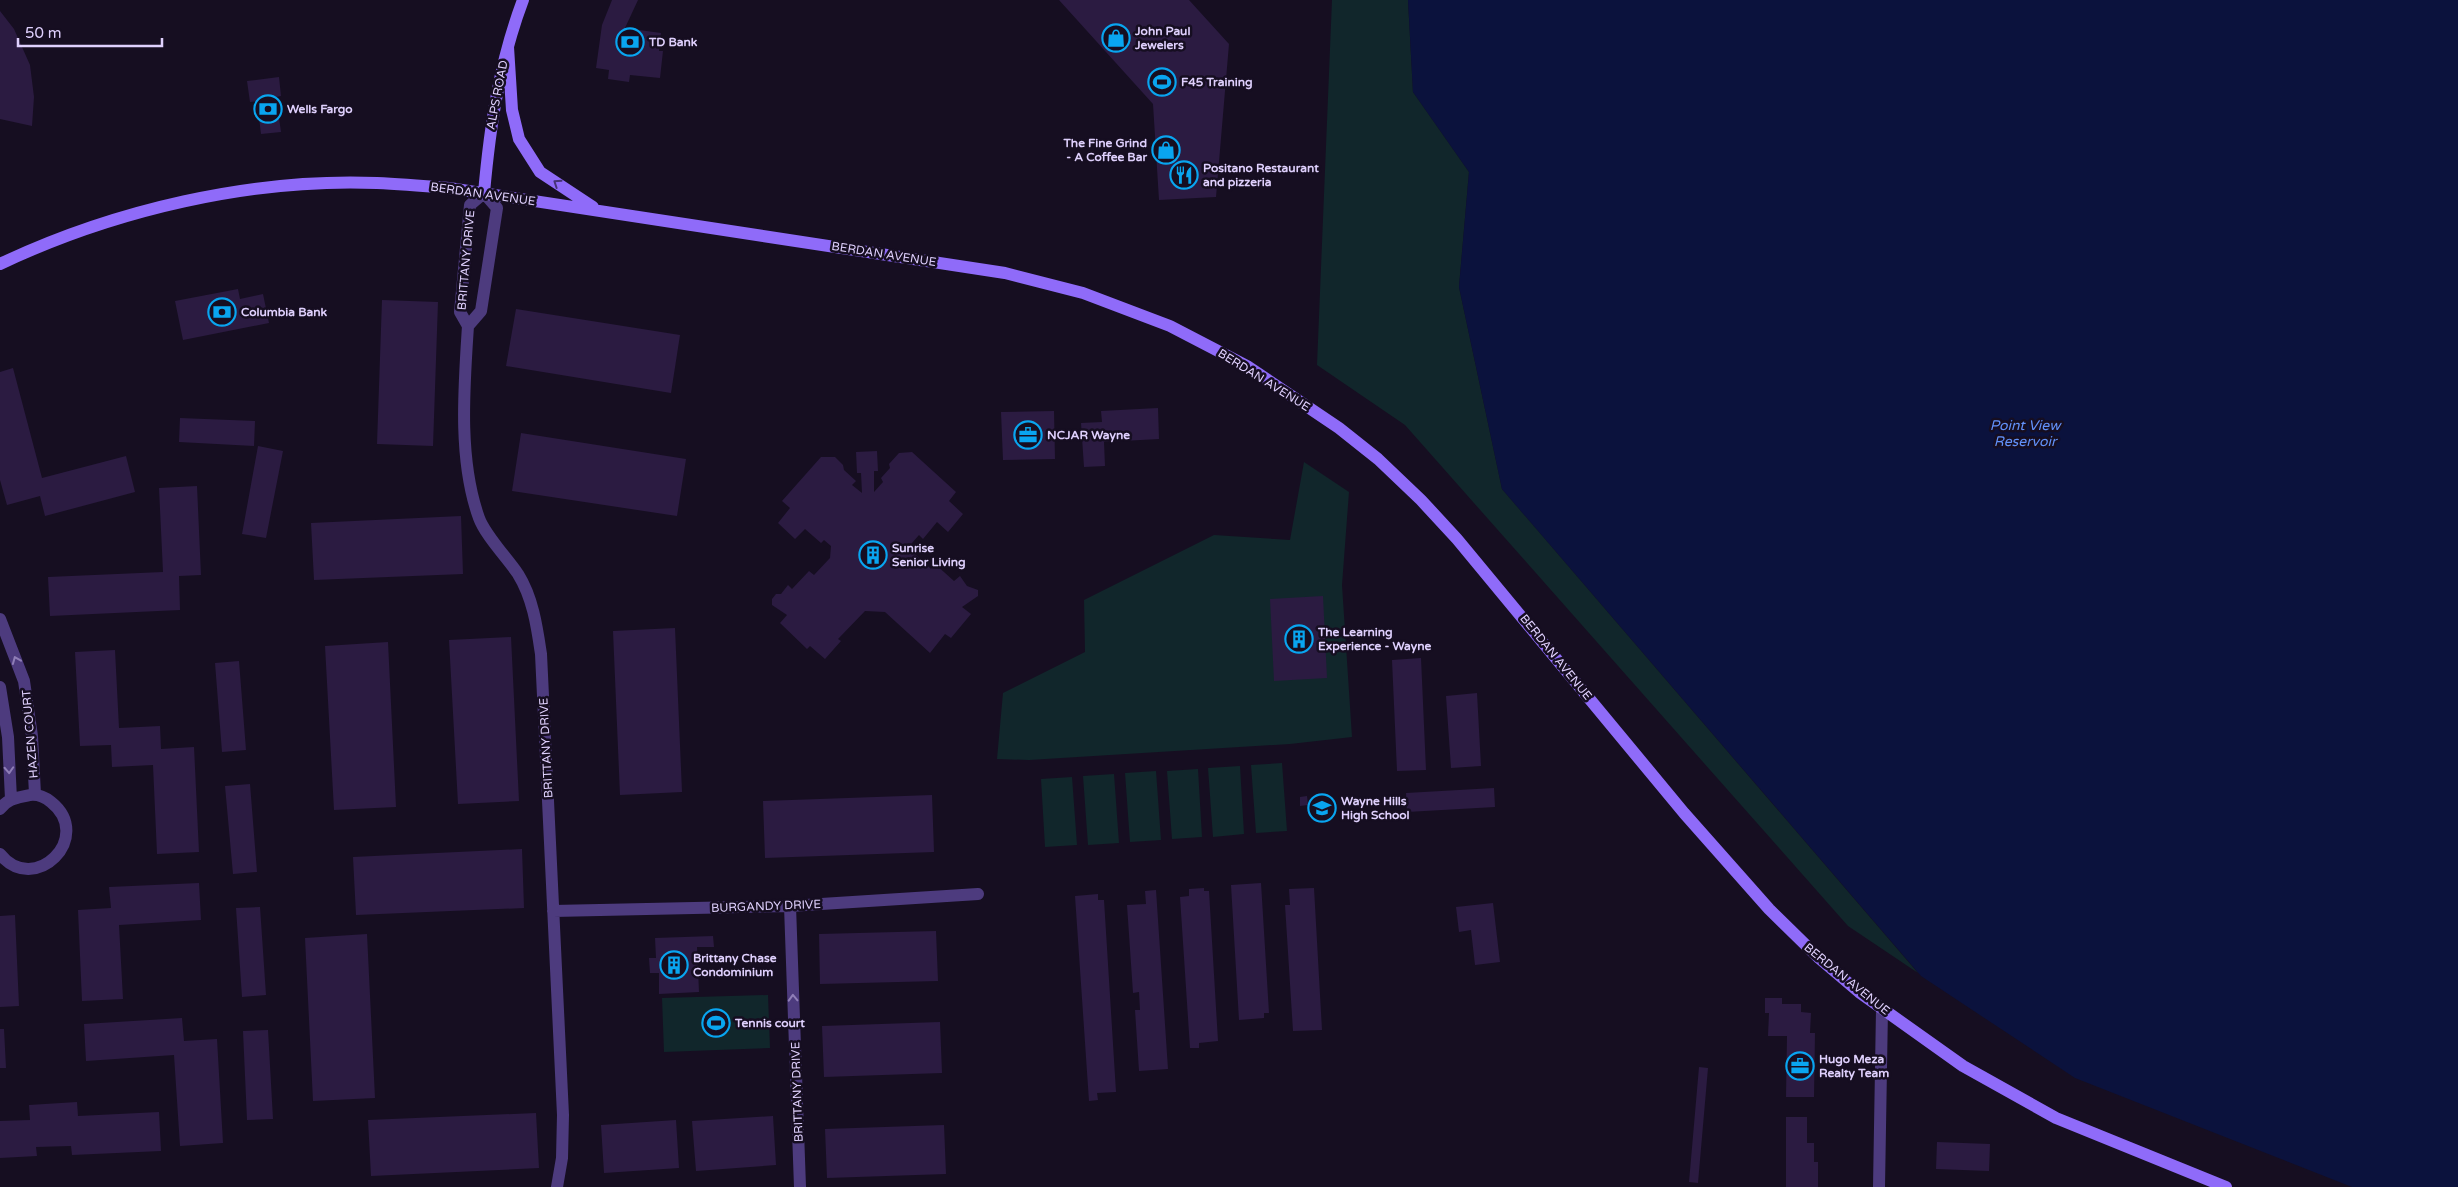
<svg xmlns="http://www.w3.org/2000/svg" width="2458" height="1187" font-family="'Varela Round',sans-serif">
  <rect width="100%" height="100%" fill="#160e21"/>
  <!-- green -->
  <path fill="#11262b" d="M1332,0h76l5,92 56,80 -10,115 43,202 416,484 -70,-47 -443,-501 -88,-60z
    M1304,462l45,30 -7,93 10,152 -62,7 -261,16 -32,-1 6,-66 82,-41 -1,-52 130,-65 76,5z
    M1282,763l5,68 -31,2 -5,-68z
    M1240,766l4,68 -31,3 -5,-69z
    M1198,769l4,68 -30,2 -5,-68z
    M1156,771l5,69 -31,2 -5,-69z
    M1114,774l5,69 -31,2 -5,-69z
    M1072,777l5,68 -32,2 -4,-68z
    M768,995l2,53 -106,4 -2,-54z"/>
  <!-- water -->
  <path fill="#0b123d" d="M1408,0h1050v1187h-106l-277,-109 -154,-102 -419,-487 -43,-202 10,-115 -56,-80z"/>
  <!-- building -->
  <path fill="#2b1b41" d="M612,0h26l-13,28 36,5 -2,18h4l-3,27 -30,-3 -1,7 -21,-3 1,-9 -13,-2 6,-43z
    M1059,0h130l40,44 -13,153 -57,3 -6,-96z
    M0,11l14,18 16,36 4,32 -2,29 -32,-7z
    M279,77l2,19 -5,1 5,35 -20,2 -4,-33 -7,1 -3,-21z
    M238,289l2,10 23,-5 6,29 -86,17 -8,-39z
    M382,300l56,2 -5,144 -56,-2z
    M516,309l164,26 -9,58 -165,-27z
    M13,368l29,110 84,-22 9,36 -90,24 -5,-20 -33,9 -7,-25v-108z
    M1158,408l1,31 -55,3 1,24 -21,1 -3,-44 21,-1 -1,-11z
    M1054,411l1,48 -52,1 -2,-48z
    M180,418l75,3 -1,25 -75,-4z
    M521,433l165,26 -9,57 -165,-25z
    M258,446l25,5 -17,87 -24,-4z
    M877,451l1,20h-4v21l9,-10 -2,-4 9,-10 -1,-4 10,-11 13,-1 44,40 -7,9 14,13 -15,18 -11,-10 -14,17 -4,-4 -7,8 1,9 18,17 4,-5 19,17 6,-5 7,10 11,4v6l-16,11 9,7 -20,24 -6,-4 -15,19 -45,-41 -20,-1 -27,28 3,2 -16,18 -15,-13 -3,3 -27,-26 7,-8 -15,-10v-6l4,-5h5l7,-9 4,4 17,-18 5,4 16,-17 1,-12 -7,-6 -3,3 -16,-14 -10,10 -17,-16 12,-15 -8,-7 39,-44h14l8,8 1,5 12,11 -4,4 10,8 -1,-20h-4l-1,-21z
    M197,486l4,89 -22,1 1,34 -130,6 -2,-39 115,-5 -4,-84z
    M461,516l2,58 -149,6 -3,-57z
    M1323,596l4,82 -53,3 -4,-82z
    M675,628l7,164 -62,3 -7,-164z
    M511,637l8,164 -61,3 -9,-164z
    M388,642l8,165 -62,3 -9,-164z
    M115,650l4,78 41,-2 1,23 33,-2 5,105 -42,2 -4,-89 -41,2 -1,-22 -31,1 -5,-94z
    M1421,658l5,112 -29,1 -5,-111z
    M239,661l7,89 -24,2 -7,-89z
    M1477,693l4,73 -30,2 -5,-72z
    M250,784l7,88 -24,2 -8,-88z
    M1494,788l1,19 -88,5 -1,-19z
    M932,795l2,57 -169,6 -2,-57z
    M1307,796l1,9 -8,1v-9z
    M522,849l2,59 -168,7 -3,-58z
    M199,883l2,37 -82,5 4,74 -41,2 -4,-91 33,-2 -2,-21z
    M1261,883l8,130h-5v5l-25,2 -8,-135z
    M1204,888v3h5l9,150 -19,2v5h-9l-10,-151 9,-1v-7z
    M1314,888l8,142 -29,1 -8,-126h5l-1,-16z
    M1156,890l12,179 -29,2 -4,-61h5l-1,-18 -6,1 -6,-88 19,-1 -1,-13z
    M1098,894v6h6l12,192 -19,1 1,7 -9,1 -14,-205z
    M1493,903l7,59 -25,3 -4,-35 -12,2 -3,-25z
    M260,907l6,88 -24,2 -6,-89z
    M15,915l4,91 -19,1v-91z
    M936,931l2,50 -118,3 -1,-50z
    M367,934l8,164 -62,3 -8,-163z
    M713,936l1,11h-17l2,45 -40,2v-21h-9l-1,-15h7l-1,-20z
    M1765,998h17v6h19v8l10,1 -1,20h5l-1,64h-28l1,-61h-19l1,-23h-4z
    M182,1018l2,23 33,-2 6,104 -43,3 -6,-91 -88,6 -2,-37z
    M940,1022l2,51 -118,4 -2,-51z
    M0,1029h4l2,39h-6z
    M268,1030l5,89 -26,1 -4,-89z
    M1699,1067l9,1 -10,115 -9,-1z
    M77,1102l1,14 81,-4 2,39 -89,4 -1,-9 -35,1 1,9 -37,2v-37l30,-1 -1,-15z
    M536,1113l3,55 -168,8 -3,-56z
    M773,1116l3,49 -80,6 -4,-50z
    M1786,1117h21v26h7v19h4v25h-32z
    M676,1120l3,48 -75,5 -3,-48z
    M944,1125l2,49 -119,4 -2,-49z
    M1937,1142l53,2 -1,27 -53,-2z"/>
  <g fill="none" stroke-linecap="round" stroke-linejoin="round">
    <!-- street -->
    <path stroke="#4d3b7e" stroke-width="12" d="M484,193l13,15 -16,103 -13,15 -8,-14 10,-107z
      M468,326c-4,61 -10,134 11,192 6,17 29,41 39,56 15,24 19,53 23,80l22,461 -1,43 -5,29
      M0,619l24,62 8,55 3,58
      M0,687l8,50 3,62
      M0,809c8,-11 18,-11 30,-14 8,-1 16,3 21,7 44,35 -17,95 -51,52
      M790,906l10,281
      M553,911l237,-5 188,-12
      M1879,1187l3,-178"/>
    <!-- secondary -->
    <path stroke="#8f6bf9" stroke-width="12" d="M508,47l4,63 7,29 21,33 53,35
      M484,193c6,-67 15,-129 39,-193
      M0,264c114,-54 251,-86 377,-81 24,1 48,3 72,5l556,85 78,20 87,33 77,40 92,62 39,31 43,41 36,39 227,274 85,96 50,49 40,34 104,74 93,52 170,69"/>
  </g>
  <!-- one-way arrows -->
  <defs><path id="oneway-chevron" d="M-2-3.5L2.5 0L-2 3.5" fill="none" stroke-width="1.6" stroke-linecap="round" stroke-linejoin="round" transform="scale(1.25)"/></defs>
  <use stroke="#463377" href="#oneway-chevron" transform="translate(557 183) rotate(-146)"/>
  <g stroke="#8f7eb7">
    <use href="#oneway-chevron" transform="translate(16 660) rotate(-112)"/>
    <use href="#oneway-chevron" transform="translate(9 770) rotate(87)"/>
    <use href="#oneway-chevron" transform="translate(793 998) rotate(-92)"/>
  </g>
  <!-- icons -->
  <defs>
    <g id="shop-ring" transform="scale(1.4375)"><circle r="9.5" fill="#160e21" stroke="#09a5f0" stroke-width="1.5"/><path d="M-5-2.5h2.3a2.7 3.5 0 0 1 5.4 0H5L5.5 6h-11ZM-1.5-2.5h3a1.5 2.3 0 0 0-3 0Z" fill="#09a5f0"/></g>
    <g id="bank-ring" transform="scale(1.4375)"><circle r="9.5" fill="#160e21" stroke="#09a5f0" stroke-width="1.5"/><path d="M-6-4H6V4H-6ZM0-2.3a2.3 2.3 0 1 0 0 4.6a2.3 2.3 0 1 0 0-4.6Z" fill="#09a5f0"/></g>
    <g id="stadium-ring" transform="scale(1.4375)"><circle r="9.5" fill="#160e21" stroke="#09a5f0" stroke-width="1.5"/><path d="M0-5a6.5 5 0 1 0 0 10a6.5 5 0 1 0 0-10ZM-3.5-1.8h7v3.6h-7Z" fill="#09a5f0"/></g>
    <g id="restaurant-ring" transform="scale(1.4375)"><circle r="9.5" fill="#160e21" stroke="#09a5f0" stroke-width="1.5"/><path d="M-5-6h1v4h1v-4h1v4h1v-4h1v5L-1.5 .5V6h-2V.5L-5-1ZM5-6V6H3V1.5H1.5Q1.5-4 5-6Z" fill="#09a5f0"/></g>
    <g id="office-ring" transform="scale(1.4375)"><circle r="9.5" fill="#160e21" stroke="#09a5f0" stroke-width="1.5"/><path d="M-6-3h4V-5.5h4V-3h4V5H-6ZM-1-4.5V-3h2v-1.5ZM-6 0V1H6V0Z" fill="#09a5f0"/></g>
    <g id="building-ring" transform="scale(1.4375)"><circle r="9.5" fill="#160e21" stroke="#09a5f0" stroke-width="1.5"/><path d="M-4-6H4V6H1V3H-1V6H-4ZM-2.5-4.3h1.7v1.8h-1.7ZM.8-4.3h1.7v1.8H.8ZM-2.5-1h1.7V.8h-1.7ZM.8-1h1.7V.8H.8Z" fill="#09a5f0"/></g>
    <g id="school-ring" transform="scale(1.4375)"><circle r="9.5" fill="#160e21" stroke="#09a5f0" stroke-width="1.5"/><path d="M0-5L7-2L0 1L-7-2ZM-4 1L0 2.5L4 1V4Q0 6-4 4Z" fill="#09a5f0"/></g>
  </defs>
  <g fill-rule="evenodd">
    <use href="#shop-ring" x="1116" y="38"/>
    <use href="#bank-ring" x="630" y="42"/>
    <use href="#stadium-ring" x="1162" y="82"/>
    <use href="#bank-ring" x="268" y="109"/>
    <use href="#shop-ring" x="1166" y="150"/>
    <use href="#restaurant-ring" x="1184" y="175"/>
    <use href="#bank-ring" x="222" y="312"/>
    <use href="#office-ring" x="1028" y="435"/>
    <use href="#building-ring" x="873" y="555"/>
    <use href="#building-ring" x="1299" y="639"/>
    <use href="#school-ring" x="1322" y="808"/>
    <use href="#building-ring" x="674" y="965"/>
    <use href="#stadium-ring" x="716" y="1023"/>
    <use href="#office-ring" x="1800" y="1066"/>
  </g>
  <g text-anchor="middle" dominant-baseline="central" stroke-width="5" stroke-linejoin="round" paint-order="stroke">
    <!-- poi labels -->
    <g font-size="12" font-weight="bold" fill="#dfd0fd" stroke="#160e21" text-anchor="start">
      <text x="1135" y="31">John Paul<tspan x="1135" dy="14">Jewelers</tspan></text>
      <text x="649" y="42">TD Bank</text>
      <text x="1181" y="82">F45 Training</text>
      <text x="287" y="109">Wells Fargo</text>
      <text x="1147" y="143" text-anchor="end">The Fine Grind<tspan x="1147" dy="14">- A Coffee Bar</tspan></text>
      <text x="1203" y="168">Positano Restaurant<tspan x="1203" dy="14">and pizzeria</tspan></text>
      <text x="241" y="312">Columbia Bank</text>
      <text x="1047" y="435">NCJAR Wayne</text>
      <text x="892" y="548">Sunrise<tspan x="892" dy="14">Senior Living</tspan></text>
      <text x="1318" y="632">The Learning<tspan x="1318" dy="14">Experience - Wayne</tspan></text>
      <text x="1341" y="801">Wayne Hills<tspan x="1341" dy="14">High School</tspan></text>
      <text x="693" y="958">Brittany Chase<tspan x="693" dy="14">Condominium</tspan></text>
      <text x="735" y="1023">Tennis court</text>
      <text x="1819" y="1059">Hugo Meza<tspan x="1819" dy="14">Realty Team</tspan></text>
    </g>
    <!-- street labels -->
    <g font-size="12" fill="#dfd0fd" stroke="#160e21">
      <text transform="translate(497 95) rotate(-79)">ALPS ROAD</text>
      <text transform="translate(483 194) rotate(8)">BERDAN AVENUE</text>
      <text transform="translate(884 254) rotate(9)">BERDAN AVENUE</text>
      <text transform="translate(466 260) rotate(-85)">BRITTANY DRIVE</text>
      <text transform="translate(1264 380) rotate(32)">BERDAN AVENUE</text>
      <text transform="translate(1556 657) rotate(51)">BERDAN AVENUE</text>
      <text transform="translate(30 734) rotate(-95)">HAZEN COURT</text>
      <text transform="translate(546 748) rotate(-93)">BRITTANY DRIVE</text>
      <text transform="translate(766 906) rotate(-2)">BURGANDY DRIVE</text>
      <text transform="translate(1847 979) rotate(39)">BERDAN AVENUE</text>
      <text transform="translate(797 1092) rotate(-92)">BRITTANY DRIVE</text>
    </g>
    <!-- water labels -->
    <g font-size="14" font-style="italic" fill="#6291f9" stroke="#160e21">
      <text x="2025" y="425">Point View<tspan x="2025" dy="16">Reservoir</tspan></text>
    </g>
  </g>
  <!-- scale -->
  <path d="M18 38v8h144v-8" fill="none" stroke="#dfd0fd" stroke-width="2.5"/>
  <text x="25" y="38" font-size="15" fill="#dfd0fd" stroke="#160e21" stroke-width="4" paint-order="stroke">50 m</text>
</svg>
